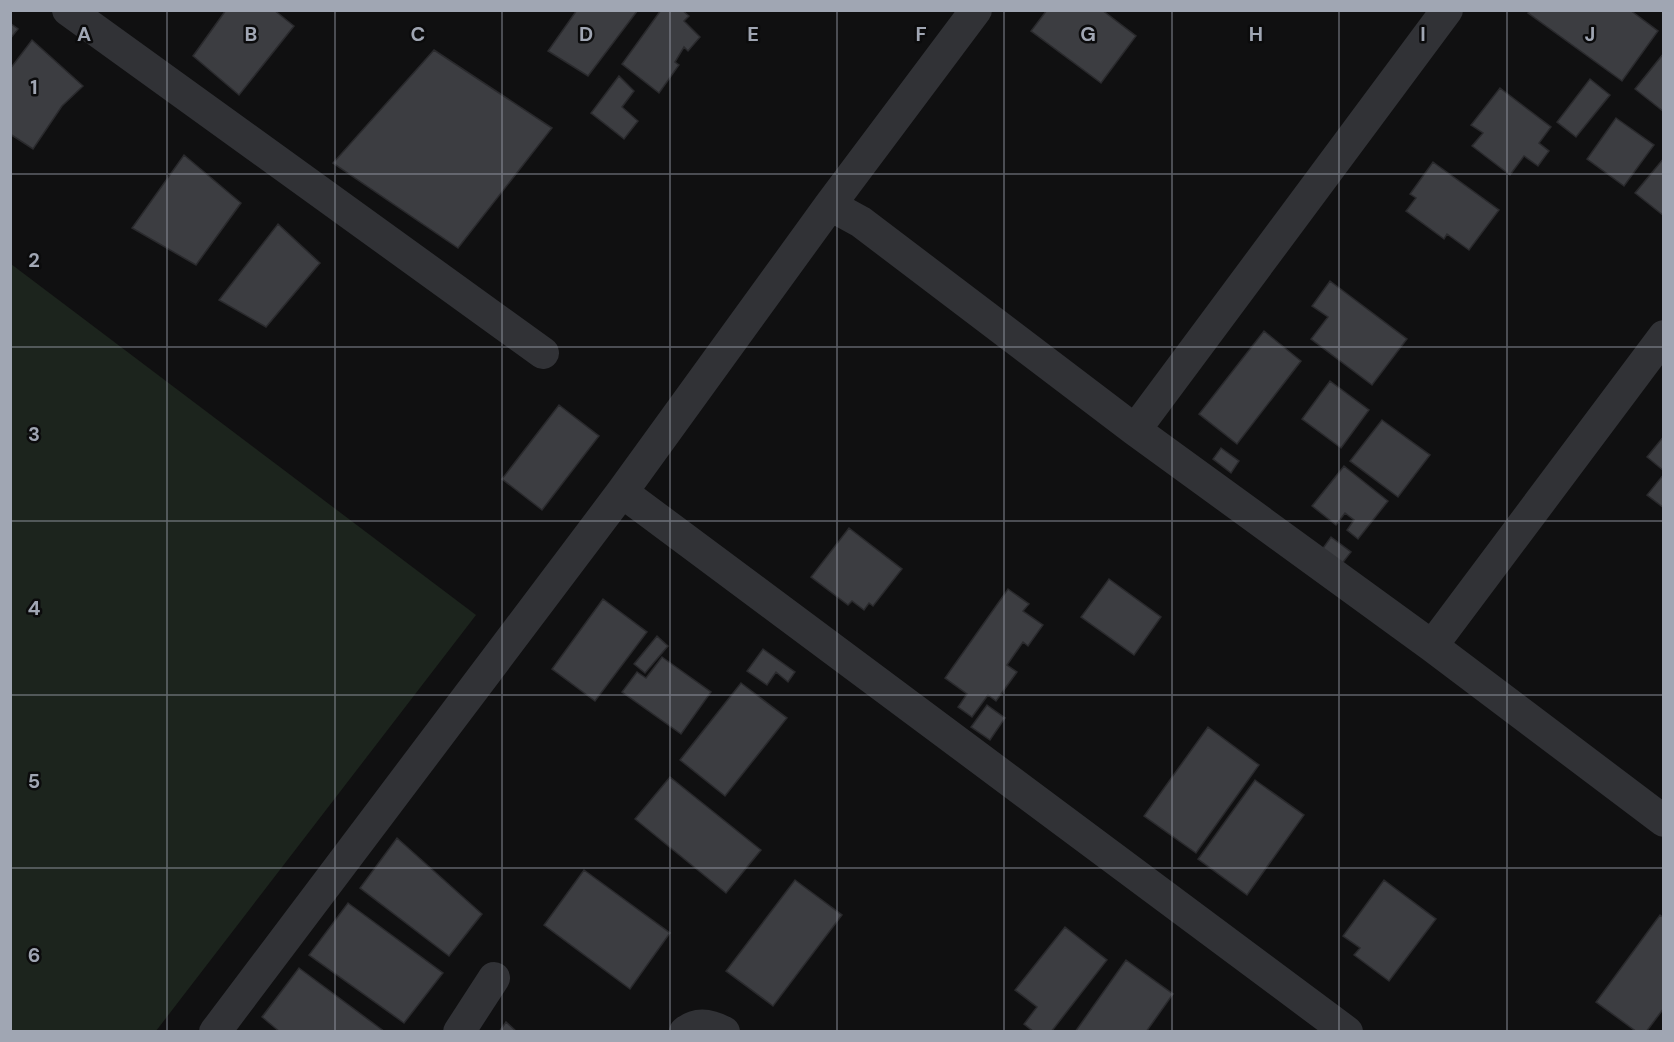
<svg xmlns="http://www.w3.org/2000/svg" width="1674" height="1042" font-family="'DM Sans',sans-serif">
  <rect width="100%" height="100%" fill="#101011"/>
  <!-- green -->
  <path fill="#1c241d" d="M11,264l465,351 -320,416h-145z"/>
  <!-- building -->
  <path fill="#3c3d41" stroke="#2a2a2d" stroke-width="1.5" d="M226,10h48l20,16 -55,69 -46,-39z
    M577,10h61l-50,66 -40,-25z
    M661,10h21l7,6 -5,5 16,16 -12,14 -4,-4 -9,15 4,3 -20,28 -37,-29z
    M1047,10h55l34,26 -35,47 -70,-52z
    M1530,10h100l28,21 -36,50 -94,-68z
    M10,23l8,6 -8,10z
    M32,40l51,46 -21,20 -29,43 -23,-15v-65z
    M434,50l118,78 -94,120 -125,-85z
    M1664,53v59l-29,-23z
    M619,76l15,15 -12,16 16,14 -14,18 -33,-26z
    M1590,79l20,16 -34,42 -19,-15z
    M1500,88l51,39 -12,16 10,8 -11,15 -14,-10 -14,19 -38,-29 11,-13 -12,-8z
    M1616,118l38,27 -30,41 -37,-27z
    M184,155l57,48 -45,62 -64,-37z
    M1664,158v58l-29,-23z
    M1433,162l66,48 -30,40 -22,-16 -3,5 -38,-28 10,-13 -6,-4z
    M278,224l42,39 -54,64 -47,-27z
    M1330,281l77,58 -35,46 -61,-46 17,-22 -16,-11z
    M1264,331l37,30 -64,83 -38,-30z
    M1330,381l39,29 -28,38 -39,-29z
    M559,405l40,31 -57,74 -40,-31z
    M1382,420l48,35 -32,42 -48,-36z
    M1664,436v35l-17,-14z
    M1221,448l18,13 -8,12 -18,-14z
    M1344,466l44,35 -30,38 -11,-9 7,-10 -9,-7 -9,12 -24,-19z
    M1664,474v34l-17,-13z
    M849,528l53,41 -29,37 -4,-3 -5,7 -12,-9 -4,4 -37,-28z
    M1331,537l20,15 -11,14 -19,-15z
    M1109,579l52,38 -27,38 -53,-38z
    M1008,589l21,15 -6,7 20,14 -15,21 -5,-4 -16,23 10,7 -21,29 -8,-6 -16,22 -14,-10 9,-13 -22,-16z
    M603,599l44,33 -52,69 -43,-32z
    M657,636l11,10 -23,27 -11,-9z
    M763,649l32,23 -7,10 -12,-10 -9,13 -20,-14z
    M662,657l49,35 -30,42 -59,-42 15,-20 9,6z
    M741,683l46,35 -62,78 -45,-36z
    M987,705l18,13 -15,22 -19,-13z
    M1208,727l51,38 -63,88 -52,-37z
    M670,777l91,73 -35,43 -91,-74z
    M1255,780l49,35 -57,80 -49,-36z
    M397,838l85,76 -33,42 -89,-68z
    M584,870l86,63 -40,56 -86,-64z
    M795,880l47,35 -69,91 -47,-35z
    M1384,880l52,39 -47,62 -35,-26 6,-7 -17,-12z
    M348,903l95,70 -39,50 -95,-68z
    M1660,915l4,3v90l-18,24h-9l-41,-30z
    M1065,927l42,33 -56,72h-17l-10,-8 13,-17 -22,-17z
    M1126,960l47,34 -27,38h-71z
    M299,968l86,64h-105l-18,-15z
    M506,1022l11,10h-18z"/>
  <g fill="none" stroke-linecap="round" stroke-linejoin="round">
    <!-- minor -->
    <path stroke="#313236" stroke-width="32" d="M68,10l475,343
      M830,205l31,17 274,208 297,216 232,175
      M1135,430l312,-420
      M622,492l725,540
      M1432,646l232,-310
      M215,1032l407,-540 208,-287 146,-195
      M459,1032l35,-54
      M685,1032c12,-10 26,-7 39,0"/>
  </g>
  <!-- grid -->
  <path fill="none" stroke="#a0a6b3" stroke-width="1.5" stroke-opacity="0.55" d="M167,10v1022M335,10v1022M502,10v1022M670,10v1022M837,10v1022M1004,10v1022M1172,10v1022M1339,10v1022M1507,10v1022M10,174h1654M10,347h1654M10,521h1654M10,695h1654M10,868h1654"/>
  <g font-size="20" text-anchor="middle" font-weight="bold" fill="#a0a6b3" stroke="#0b0b0c" stroke-width="5" stroke-linejoin="round" paint-order="stroke">
    <text x="84" y="41">A</text>
    <text x="251" y="41">B</text>
    <text x="418" y="41">C</text>
    <text x="586" y="41">D</text>
    <text x="753" y="41">E</text>
    <text x="921" y="41">F</text>
    <text x="1088" y="41">G</text>
    <text x="1256" y="41">H</text>
    <text x="1423" y="41">I</text>
    <text x="1590" y="41">J</text>
    <text x="34" y="94">1</text>
    <text x="34" y="267">2</text>
    <text x="34" y="441">3</text>
    <text x="34" y="615">4</text>
    <text x="34" y="788">5</text>
    <text x="34" y="962">6</text>
  </g>
  <!-- border -->
  <rect width="1674" height="1042" fill="none" stroke="#a0a6b3" stroke-width="24"/>
</svg>
